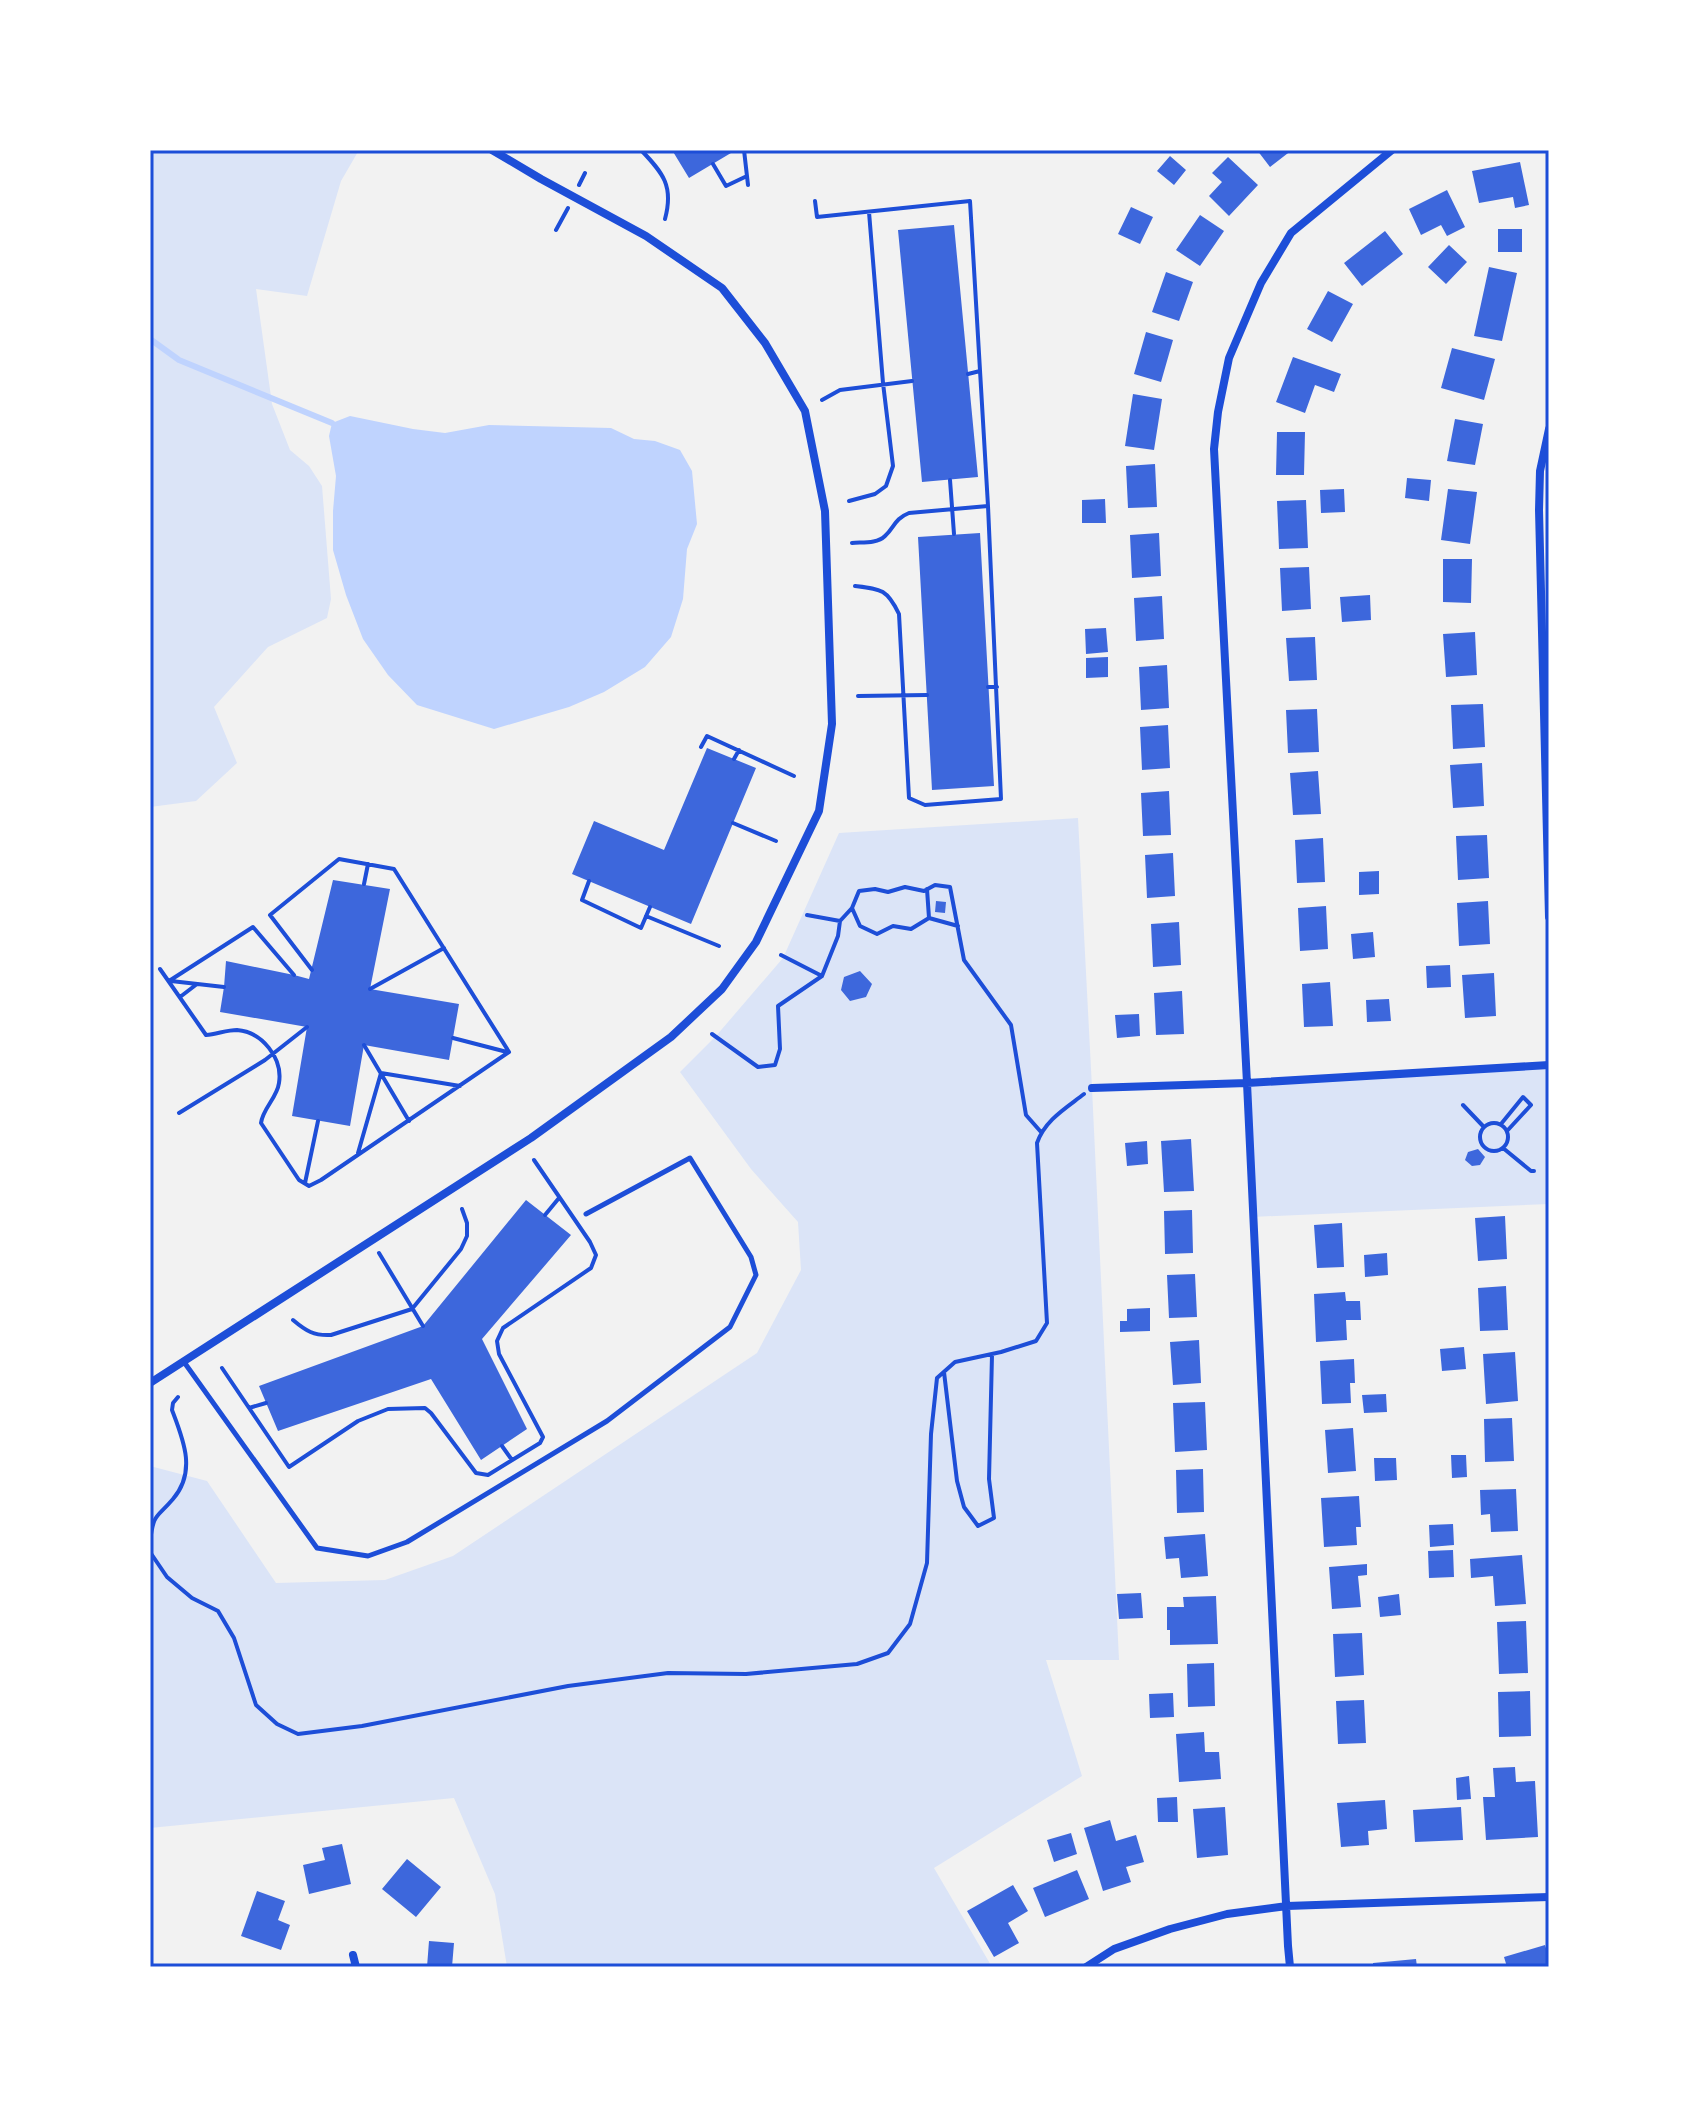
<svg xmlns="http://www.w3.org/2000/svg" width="1699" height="2117" font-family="Overpass,sans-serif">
  <rect width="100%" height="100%" fill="#f2f2f2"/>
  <!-- green -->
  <path fill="#dbe4f7" d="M150,150h209l-18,31 -34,115 -51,-7 16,115 18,46 19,16 13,20 9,113 -4,19 -59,29 -54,60 23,56 -41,38 -46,6z
    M1078,818l14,270 27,572h-73l36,116 -148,92 58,99h-485l-12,-73 -41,-96 -304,30v-362l57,15 69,102 109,-3 68,-24 304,-203 44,-83 -3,-48 -47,-53 -71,-97 36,-36 67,-78 56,-125z
    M1549,1065v139l-297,13 -5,-134z"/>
  <!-- water -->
  <path fill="#bfd3fe" d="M350,416l63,13 32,4 44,-8 122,3 23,11 21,2 25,9 12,21 5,53 -10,25 -4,50 -12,38 -26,30 -41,25 -35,15 -75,22 -77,-24 -29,-30 -25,-36 -17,-44 -13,-45v-39l3,-35 -7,-40 3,-13z"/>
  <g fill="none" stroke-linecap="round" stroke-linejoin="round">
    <!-- stream -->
    <path stroke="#bfd3fe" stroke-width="6" d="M150,339l29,21 153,63"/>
  </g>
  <!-- building -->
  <path fill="#3d67dc" d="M672,150h64l-47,28z
    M1257,150h35l-22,17z
    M1170,156l16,14 -12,15 -17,-14z
    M1228,157l30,28 -29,31 -20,-20 13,-14 -10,-9z
    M1520,162l9,43 -14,3 -2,-11 -34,6 -7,-32z
    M1447,190l18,37 -18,9 -6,-11 -20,10 -12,-26z
    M1131,207l22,10 -13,27 -22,-10z
    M1200,215l24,16 -24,35 -24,-16z
    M954,225l24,252 -56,5 -24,-252z
    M1498,229h24v23h-24z
    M1385,231l18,23 -41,32 -18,-23z
    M1449,245l18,17 -21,22 -18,-17z
    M1489,267l28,6 -15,68 -28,-5z
    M1166,272l27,10 -14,39 -27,-9z
    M1328,291l25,13 -21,38 -25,-13z
    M1146,332l27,8 -12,42 -27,-8z
    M1452,348l43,11 -11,41 -43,-12z
    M1293,357l48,17 -7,18 -19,-7 -10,28 -29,-11z
    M1133,394l29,5 -8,51 -29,-4z
    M1455,419l28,5 -8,41 -28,-4z
    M1277,432h28l-1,43h-28z
    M1155,464l2,43 -29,1 -2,-42z
    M1407,478l24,2 -2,21 -24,-3z
    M1344,489l1,23 -24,1 -1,-23z
    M1448,489l29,3 -7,52 -29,-4z
    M1105,499l1,24h-24v-23z
    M1306,500l2,48 -29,1 -2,-48z
    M980,533l14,253 -62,4 -14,-253z
    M1159,533l2,43 -29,2 -2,-43z
    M1443,559h29l-1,44 -28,-1z
    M1309,567l2,42 -29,2 -2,-43z
    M1370,595l1,25 -29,2 -2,-25z
    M1162,596l2,43 -28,2 -2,-43z
    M1106,628l2,24 -22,2 -1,-25z
    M1475,632l2,43 -31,2 -3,-43z
    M1315,637l2,43 -28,1 -3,-43z
    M1108,657v20l-22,1v-20z
    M1167,665l2,43 -28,2 -2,-43z
    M1483,704l2,43 -32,2 -2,-44z
    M1317,709l2,43 -31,1 -2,-43z
    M1168,725l2,43 -28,2 -2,-43z
    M707,748l49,20 -65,156 -119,-50 22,-53 70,29z
    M1482,763l2,43 -31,2 -3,-43z
    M1318,771l3,43 -28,1 -3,-42z
    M1169,791l2,44 -28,1 -2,-43z
    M1487,835l2,43 -31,2 -2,-44z
    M1323,838l2,44 -28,1 -2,-43z
    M1173,853l2,43 -28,2 -2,-43z
    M1379,871v23l-20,1v-23z
    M333,880l57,9 -20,100 89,15 -10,56 -85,-15 -14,81 -58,-10 15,-89 -87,-15 4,-25 2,-26 68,14 15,4z
    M936,901l10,1 -1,11 -10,-1z
    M1488,901l2,43 -31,2 -2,-43z
    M1326,906l2,43 -28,2 -2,-43z
    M1179,922l2,43 -28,2 -2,-43z
    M1373,932l2,25 -22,2 -2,-25z
    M1450,965l1,22 -24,1 -1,-22z
    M860,971l12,13 -6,13 -16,4 -9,-11 3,-13z
    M1494,973l2,43 -31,2 -3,-43z
    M1330,982l3,44 -29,1 -2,-43z
    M1182,991l2,43 -28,1 -2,-42z
    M1389,999l2,22 -24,1 -1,-22z
    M1139,1014l1,22 -23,2 -2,-23z
    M1191,1139l3,52 -30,1 -3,-51z
    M1147,1141l1,23 -21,2 -2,-23z
    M1478,1149l7,8 -5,8 -8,1 -7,-6 3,-8z
    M526,1200l45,35 -89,104 45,90 -46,31 -50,-81 -153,52 -19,-45 164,-60z
    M1192,1210l1,43 -28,1 -1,-43z
    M1505,1216l2,43 -29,2 -3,-43z
    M1342,1223l2,44 -27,1 -3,-43z
    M1387,1253l1,22 -23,2 -1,-22z
    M1195,1274l2,43 -28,1 -2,-43z
    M1506,1286l2,44 -28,1 -2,-43z
    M1345,1292l1,9h14l1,19h-15l1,20 -31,2 -2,-48z
    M1150,1308v23l-30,1v-11h7v-12z
    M1199,1340l2,43 -28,2 -3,-43z
    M1464,1347l2,22 -24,2 -2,-22z
    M1515,1352l3,49 -32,3 -3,-50z
    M1354,1359l1,24h-5l1,20 -29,1 -2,-43z
    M1386,1394l1,18 -23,1 -2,-18z
    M1205,1402l2,48 -32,2 -2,-49z
    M1512,1418l2,43 -29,1 -1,-43z
    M1353,1428l3,43 -28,2 -3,-43z
    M1451,1455h15l1,22 -15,1z
    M1374,1458h22l1,22 -22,1z
    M1203,1469l1,43 -27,1 -1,-43z
    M1516,1489l2,42 -27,1 -1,-18 -9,1 -1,-25z
    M1359,1496l2,31h-5l1,18 -33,2 -3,-49z
    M1453,1524l1,21 -24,2 -1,-22z
    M1205,1534l3,42 -27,2 -2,-20 -13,1 -2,-22z
    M1453,1550l1,27 -25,1 -1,-27z
    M1522,1555l4,49 -31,2 -2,-30 -22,2 -1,-19z
    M1367,1564v11l-9,1 3,31 -29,2 -3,-42z
    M1141,1593l2,25 -24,1 -2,-25z
    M1399,1594l2,21 -21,2 -2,-20z
    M1216,1596l2,48 -48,1v-15h-3v-23h17l-1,-10z
    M1526,1621l2,52 -29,1 -2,-52z
    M1362,1633l2,42 -29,2 -2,-43z
    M1214,1663l1,43 -27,1 -1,-43z
    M1530,1691l1,45 -32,1 -1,-45z
    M1173,1693l1,24 -24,1 -1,-24z
    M1364,1700l2,43 -28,1 -2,-43z
    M1204,1732l1,20h14l2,27 -42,3 -3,-48z
    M1515,1767l1,15 19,-1 3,56 -52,3 -3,-43h12l-2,-29z
    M1469,1776l2,23 -14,1 -1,-22z
    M1177,1797l1,25h-20l-1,-24z
    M1385,1800l2,29 -19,2 1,14 -28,2 -4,-44z
    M1225,1807l3,48 -31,3 -4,-49z
    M1461,1807l2,33 -48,2 -2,-32z
    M1110,1820l6,21 20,-6 8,27 -18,5 5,15 -28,9 -19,-63z
    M1071,1833l6,21 -23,8 -7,-22z
    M342,1844l9,40 -42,10 -6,-29 22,-5 -3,-12z
    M407,1859l34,28 -25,30 -34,-28z
    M1077,1870l12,29 -44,18 -12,-29z
    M1013,1885l15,26 -20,12 11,20 -25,14 -27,-46z
    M257,1891l28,10 -7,19 12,5 -9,25 -40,-14z
    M429,1941l25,2 -2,24h-25z
    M1545,1945l4,13v9h-42l-3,-10z
    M1416,1959l1,8h-44v-4z"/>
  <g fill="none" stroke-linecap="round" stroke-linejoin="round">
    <!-- path -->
    <path stroke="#1d4ed8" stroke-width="4" d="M641,150c22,23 33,36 24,69
      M744,150l4,35
      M713,164l13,22 21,-10
      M579,185l6,-12
      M815,201l2,16 153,-16 18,305 13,293 -76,6 -16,-7 -10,-184c-12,-25 -18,-25 -44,-28
      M556,230l12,-22
      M968,374l12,-3
      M822,400l18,-10 72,-9
      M950,480l4,54
      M849,501l26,-7 11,-8 7,-20 -10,-83 -14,-171
      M852,543c10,-1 25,1 33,-7 10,-9 9,-17 24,-23l79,-7
      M988,687h9
      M858,696l69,-1
      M701,747l6,-11 87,40
      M734,759l5,-9
      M733,823l43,18
      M589,881l-7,19 59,28 9,-21
      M364,884l4,-20
      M927,889l2,29
      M852,908l8,18 17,8 16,-8 18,3 18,-11 29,8
      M807,915l33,6
      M646,916l73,30
      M781,955l41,21
      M160,969l46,66c11,-1 21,-5 31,-5 25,2 46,28 42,53 -2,15 -16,25 -18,40l38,57 10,6 12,-6 188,-128
      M312,970l-42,-55 69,-56 55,10 115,183
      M169,981l84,-54 41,48
      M171,981l53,6
      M370,989l74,-41
      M180,997l17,-13
      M712,1034l46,33 17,-2 5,-16 -2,-43 44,-30 16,-40 2,-15 12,-13 7,-17 16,-2 13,3 17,-5 19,4 11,-6 15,2 14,73 47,65 15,90 15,17
      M453,1038l54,14
      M364,1045l45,76
      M1463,1105l20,21
      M179,1113l86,-53 42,-33
      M1480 1137a14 14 0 1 1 28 0a14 14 0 1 1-28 0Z
      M1501,1124l22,-27 8,8 -24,26
      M1503,1148l28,23h3
      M358,1153l23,-80 79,13
      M305,1183l13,-62
      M545,1215l14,-17
      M379,1253l44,73
      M293,1320c13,11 21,16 38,15l81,-26 49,-60 6,-13v-13l-5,-14
      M222,1368l67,99 69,-46 30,-12 37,-1 6,5 45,60 12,2 52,-32 3,-6 -44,-83 -2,-13 6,-13 88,-60 5,-13 -6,-13 -56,-82
      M944,1372l13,109 7,26 14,19 16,-8 -5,-39 3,-124
      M249,1408l17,-5
      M502,1446l10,14
      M150,1541c4,-29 6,-22 23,-42 24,-28 10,-60 -1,-89l1,-7 5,-6
      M150,1552l17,25 25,21 26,13 16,27 22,67 21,19 21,10 64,-8 206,-40 100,-13 78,1 111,-10 31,-11 22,-29 17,-61 4,-129 6,-56 18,-16 46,-10 35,-11 11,-18 -10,-180c8,-23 29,-35 47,-49"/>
    <!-- service -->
    <path stroke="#1d4ed8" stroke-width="5" d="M184,1362l133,186 51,8 39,-14 200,-121 123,-94 26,-52 -5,-18 -61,-99 -104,56"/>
    <!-- minor -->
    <path stroke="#1d4ed8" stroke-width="8" d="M1549,429l-9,42 -1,39 10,407
      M1092,1088l155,-5 302,-18
      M150,1383l381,-245 140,-101 51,-48 34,-47 63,-131 13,-87 -7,-213 -20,-100 -40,-68 -43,-55 -76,-52 -105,-57 -49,-29
      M353,1955l3,12
      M1086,1967l28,-18 56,-20 57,-15 60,-8 262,-9
      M1290,1967l-2,-21 -41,-863 -33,-634 4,-37 11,-54 32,-75 30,-50 101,-83"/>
  </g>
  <!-- border -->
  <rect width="1699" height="2117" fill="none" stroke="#ffffff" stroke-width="304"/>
  <rect x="152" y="152" width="1395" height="1813" fill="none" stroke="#1d4ed8" stroke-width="3"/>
</svg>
